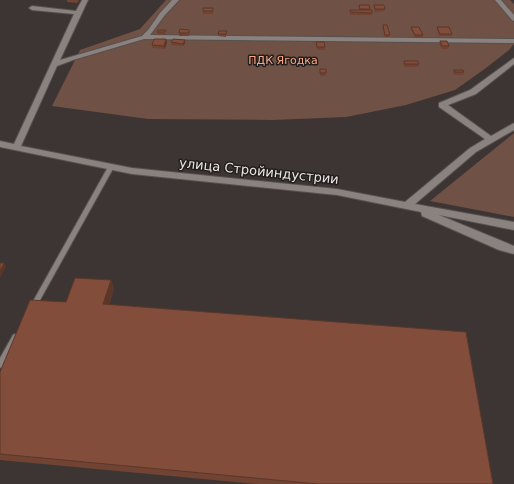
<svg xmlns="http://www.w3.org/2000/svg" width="514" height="484" font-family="'DejaVu Sans',sans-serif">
  <rect width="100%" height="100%" fill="#3d3533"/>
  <!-- green -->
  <path fill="#705145" d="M166,0h344l4,4v40l-5,6 -23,18 -31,22 -49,15 -60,12 -73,3 -125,-1 -96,-13 28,-56 60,-21z
    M514,133v84l-84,-16z"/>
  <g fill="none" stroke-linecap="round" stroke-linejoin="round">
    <!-- lane casing -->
    <g stroke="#57514f" stroke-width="2">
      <path id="lane" d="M111,165l3,2 -79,142 -2,1 -2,-1 -1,-2 1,-2 77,-138z
        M15,334l2,1 1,2 -15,30 -3,1v-10l13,-23z"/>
    </g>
    <!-- street casing -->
    <g stroke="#57514f" stroke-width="2">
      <path id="street" d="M82,0h6l-28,60 82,-24 6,-6 12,-17 12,-13h7l-14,15 -15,20 364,4v4l-370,-4 -71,21 -16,6 -36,80 111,22 205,21 68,13 65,-54 15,-9 -46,-32v-4l31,-13 44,-32v6l-38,30 -28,11 43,31 23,-13v7l-38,22 -61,52 99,18v8l-75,-15 75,31v8l-15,-4 -77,-34 -1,-4 -84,-17 -205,-21 -132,-27v-6l14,3 60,-130 -42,-4 -3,-2 3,-2 44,5z
        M495,0h6l13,15v6l-2,-1z"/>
    </g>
    <!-- lane -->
    <use href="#lane" fill="#8a827f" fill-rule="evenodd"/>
    <!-- street -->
    <use href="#street" fill="#8a827f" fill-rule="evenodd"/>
  </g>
  <!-- wall -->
  <path fill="#704333" d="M67,0h12l-2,3 -10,-1z
    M359,5l11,4 -1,1 3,3v2h-22v-5h9z
    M374,5l11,4v2l-10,1 -1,-4z
    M213,8v6h-10v-3z
    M383,25l7,10 -1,2h-4l-3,-9z
    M411,27l12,8 -1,3h-7l-4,-9z
    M437,27l15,7 -1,2h-12l-2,-6z
    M189,30l1,2 -1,4h-10v-3z
    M227,31l-1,6 -8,-1v-2z
    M157,32l9,1 -1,2h-7z
    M166,39l1,3 -2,7 -13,-1v-3z
    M185,40v3l-2,3 -12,-1v-3z
    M440,41l9,5 -1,3h-6l-3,-5z
    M316,42l9,5v3h-8z
    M404,61l15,3 -1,3h-14l-1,-4z
    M320,69l6,4v3h-6z
    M454,70l10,2 -1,3h-9l-1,-3z
    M111,280l3,9 -5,16 384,179h-236l-257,-24v-88l66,-70z"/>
  <!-- shaded-wall -->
  <path fill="#5b3729" d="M166,39l1,3 -2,7 -1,-3z
    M185,40v3l-2,3v-2z
    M4,263l2,3 -6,12v-6z
    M111,280l3,9 -7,24 -4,-9z"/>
  <!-- building -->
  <path fill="#824e3b" stroke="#5b3729" d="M359,5h10l1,4h-10z
    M374,5h10l1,4h-10z
    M203,8h10v3h-10z
    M350,10h22v3l-22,-1z
    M383,25h4l3,10h-5z
    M411,27h8l4,8h-8z
    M437,27h12l3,7h-12z
    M180,29l9,1v3h-10z
    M158,30h8l-1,2h-8z
    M219,31h8l-1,3h-8z
    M154,39h12l-2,7 -12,-1z
    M173,39l12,1 -2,4 -12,-2z
    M440,41h7l2,5h-7z
    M316,42h8l1,5h-8z
    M404,61h14l1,3h-14z
    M320,69h6v4h-6z
    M454,70h9l1,2h-9z
    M0,263h4l-4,9z
    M75,278l36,2 -8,24 363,28 27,152h-175l-318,-30v-82l30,-72 36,2z"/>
  <g text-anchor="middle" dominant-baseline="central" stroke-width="3" stroke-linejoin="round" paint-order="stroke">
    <!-- far-park labels -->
    <g font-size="11" fill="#faa789" stroke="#211e1c">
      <text x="283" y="60">ПДК Ягодка</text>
    </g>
    <!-- street labels -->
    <g font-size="13" fill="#ebe6e4" stroke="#211e1c">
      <text transform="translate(259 171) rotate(6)">улица Стройиндустрии</text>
    </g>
  </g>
</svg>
